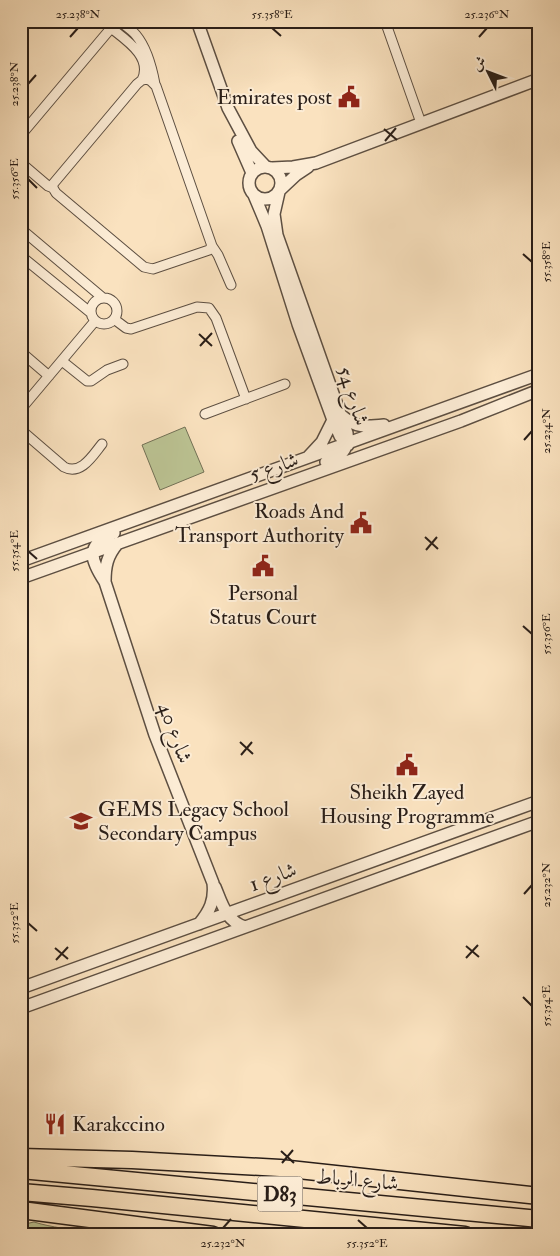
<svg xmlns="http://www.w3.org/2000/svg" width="560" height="1256" font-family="'IM FELL Double Pica',Amiri,serif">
  <rect width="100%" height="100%" fill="#fae2bf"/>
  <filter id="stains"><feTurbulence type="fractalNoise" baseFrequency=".004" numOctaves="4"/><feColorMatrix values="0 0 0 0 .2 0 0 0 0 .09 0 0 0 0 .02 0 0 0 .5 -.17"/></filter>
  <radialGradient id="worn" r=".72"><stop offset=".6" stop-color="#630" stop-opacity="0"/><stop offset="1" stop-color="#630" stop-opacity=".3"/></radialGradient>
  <!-- green -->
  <path fill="#bcc494" stroke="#727156" d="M185,427l19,45 -44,18 -18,-45z
    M34,1222c19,6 36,6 53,13h-66v-12l4,1z"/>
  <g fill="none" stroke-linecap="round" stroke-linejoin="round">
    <!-- minor casing -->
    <g stroke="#5d4f42" stroke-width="11">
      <path id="minor" d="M120,21c5,5 11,8 16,14 10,12 16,33 19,49
        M385,21l36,102
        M111,28c15,12 42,29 31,52
        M147,79l4,2 5,5 56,160 -3,4 -56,19 -9,-2 -88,-74 -3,-5v-4l84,-100 5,-4z
        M21,135l96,-114
        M21,163l27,23 5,2
        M21,229l82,69
        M212,246l6,9 13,30
        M21,256l70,57
        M91 311a13 13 0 1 1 26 0a13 13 0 1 1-26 0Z
        M114,319l12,9 5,1 66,-22 12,1 7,10 30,81
        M21,352l28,24
        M62,361l25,20h4l16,-11 16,-6
        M21,409l74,-88
        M205,414l80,-30
        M21,430l43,37c17,9 29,-12 38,-23"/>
    </g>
    <!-- tertiary casing -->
    <g stroke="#5d4f42" stroke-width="14">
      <path id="tertiary" d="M197,21l31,87 23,43 15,16
        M238,141l14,32
        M249 183a16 16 0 1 1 32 0a16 16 0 1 1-32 0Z
        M272,168l21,-1 23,-4 223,-84
        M280,190l16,-15 12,-8
        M279,192l-5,22 3,21 70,198c2,17 -6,23 -21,29
        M254,195l13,31 31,98 35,96 7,16 8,9
        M341,415c14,13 25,12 43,10
        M309,456l13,-14 11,-22
        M114,533c-30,12 -23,28 -9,49l50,153 58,148c2,17 -3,28 -14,41
        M21,561l518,-187
        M21,578l440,-157 78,-31
        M105,582c0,-16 2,-26 13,-39
        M215,887c7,17 11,34 30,40
        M21,988l518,-187
        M21,1008l518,-187"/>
    </g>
    <!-- motorway casing -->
    <g stroke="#291e18" stroke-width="19">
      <path id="motorway" d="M21,1157l111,3 148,8 259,28
        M21,1170l518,49
        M21,1192l71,6 373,37
        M21,1210l192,25"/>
    </g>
    <!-- minor -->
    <use href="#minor" stroke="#fcecd5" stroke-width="9"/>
    <!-- tertiary -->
    <use href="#tertiary" stroke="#fcecd5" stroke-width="11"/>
    <!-- motorway -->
    <use href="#motorway" stroke="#fae2bf" stroke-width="16"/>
  </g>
  <!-- ticks -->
  <path fill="none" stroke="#291e18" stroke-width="2" d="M272,28l9,8M70,37l8,-9M479,37l8,-9M28,84l8,-9M384,129l13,11M385,141l11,-13M28,179l9,9M523,254l9,8M199,334l13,12M200,346l12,-13M524,440l8,-9M425,537l13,12M426,550l11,-13M28,551l9,8M523,626l9,8M240,742l13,12M241,755l11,-13M524,894l8,-9M28,923l9,8M466,946l13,11M55,948l13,11M466,958l12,-13M56,960l12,-13M523,997l9,9M281,1151l13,12M282,1163l11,-13M358,1220l9,8M223,1228l8,-9"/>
  <!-- icons -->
  <defs>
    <g id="civic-bare" transform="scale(1.725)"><path d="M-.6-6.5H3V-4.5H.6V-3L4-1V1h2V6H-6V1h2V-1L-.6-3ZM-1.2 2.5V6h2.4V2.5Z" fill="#8f2418" stroke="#fcecd5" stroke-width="2.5" paint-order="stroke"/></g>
    <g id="university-bare" transform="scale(1.725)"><path d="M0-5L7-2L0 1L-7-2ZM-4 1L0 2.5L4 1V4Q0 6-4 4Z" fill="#8f2418" stroke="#fcecd5" stroke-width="2.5" paint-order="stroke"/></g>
    <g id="restaurant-bare" transform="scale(1.725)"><path d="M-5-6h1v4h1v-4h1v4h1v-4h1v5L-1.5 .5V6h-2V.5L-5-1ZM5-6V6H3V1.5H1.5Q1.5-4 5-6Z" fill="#8f2418" stroke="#fcecd5" stroke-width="2.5" paint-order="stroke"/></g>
  </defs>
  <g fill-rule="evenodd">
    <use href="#civic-bare" x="349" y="97"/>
    <use href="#civic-bare" x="361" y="523"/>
    <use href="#civic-bare" x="263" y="566"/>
    <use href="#civic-bare" x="407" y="765"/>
    <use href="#university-bare" x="81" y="821"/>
    <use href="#restaurant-bare" x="55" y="1124"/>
  </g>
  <g text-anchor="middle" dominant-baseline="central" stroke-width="4" stroke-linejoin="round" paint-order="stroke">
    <!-- shield labels -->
    <rect fill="#fcecd5" stroke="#685c51" stroke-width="1" x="257.5" y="1176.5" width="45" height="35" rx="4"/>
    <g font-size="20" font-weight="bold" fill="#291e18">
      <text x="280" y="1194">D83</text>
    </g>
    <!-- poi labels -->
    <g font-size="21" fill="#291e18" stroke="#fcecd5" text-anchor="end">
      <text x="332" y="97">Emirates post</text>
      <text x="344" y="511">Roads And<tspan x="344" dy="24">Transport Authority</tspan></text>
      <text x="263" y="593" text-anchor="middle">Personal<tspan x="263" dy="24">Status Court</tspan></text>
      <text x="407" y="792" text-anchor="middle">Sheikh Zayed<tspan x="407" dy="24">Housing Programme</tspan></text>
      <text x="98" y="809" text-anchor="start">GEMS Legacy School<tspan x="98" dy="24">Secondary Campus</tspan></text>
      <text x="72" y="1124" text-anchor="start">Karakccino</text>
    </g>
    <!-- street labels -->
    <g font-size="21" fill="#291e18" stroke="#fcecd5">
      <text transform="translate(353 396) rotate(72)">شارع 54</text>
      <text transform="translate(274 467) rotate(-19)">شارع 5</text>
      <text transform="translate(175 733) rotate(70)">شارع 40</text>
      <text transform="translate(273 877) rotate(-20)">شارع 1</text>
      <text transform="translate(357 1180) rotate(5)">شارع الرباط</text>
    </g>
  </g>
  <!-- margin -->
  <rect width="560" height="1256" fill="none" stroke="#fae2bf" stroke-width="55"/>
  <!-- north arrow -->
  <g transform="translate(488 72) rotate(312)" stroke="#fcecd5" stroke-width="4" paint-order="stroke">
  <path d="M0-4L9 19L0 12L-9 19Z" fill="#291e18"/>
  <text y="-8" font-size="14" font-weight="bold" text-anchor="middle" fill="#291e18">ش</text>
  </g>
  <rect x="28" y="28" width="504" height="1200" fill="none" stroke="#291e18" stroke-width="2"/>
  <g font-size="12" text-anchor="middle" fill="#291e18">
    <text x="78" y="18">25.238°N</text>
    <text x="272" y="18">55.358°E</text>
    <text x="487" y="18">25.236°N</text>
    <text transform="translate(14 84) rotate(-90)" y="4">25.238°N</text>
    <text transform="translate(14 179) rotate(-90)" y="4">55.356°E</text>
    <text transform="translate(546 262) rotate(-90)" y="4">55.358°E</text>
    <text transform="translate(546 431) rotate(-90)" y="4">25.234°N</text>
    <text transform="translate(14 551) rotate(-90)" y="4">55.354°E</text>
    <text transform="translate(546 634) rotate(-90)" y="4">55.356°E</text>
    <text transform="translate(546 885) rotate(-90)" y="4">25.232°N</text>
    <text transform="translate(14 923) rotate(-90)" y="4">55.352°E</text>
    <text transform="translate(546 1006) rotate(-90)" y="4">55.354°E</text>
    <text x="223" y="1247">25.232°N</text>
    <text x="367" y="1247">55.352°E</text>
  </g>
  <rect width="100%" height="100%" filter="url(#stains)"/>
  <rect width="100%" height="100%" fill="url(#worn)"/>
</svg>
